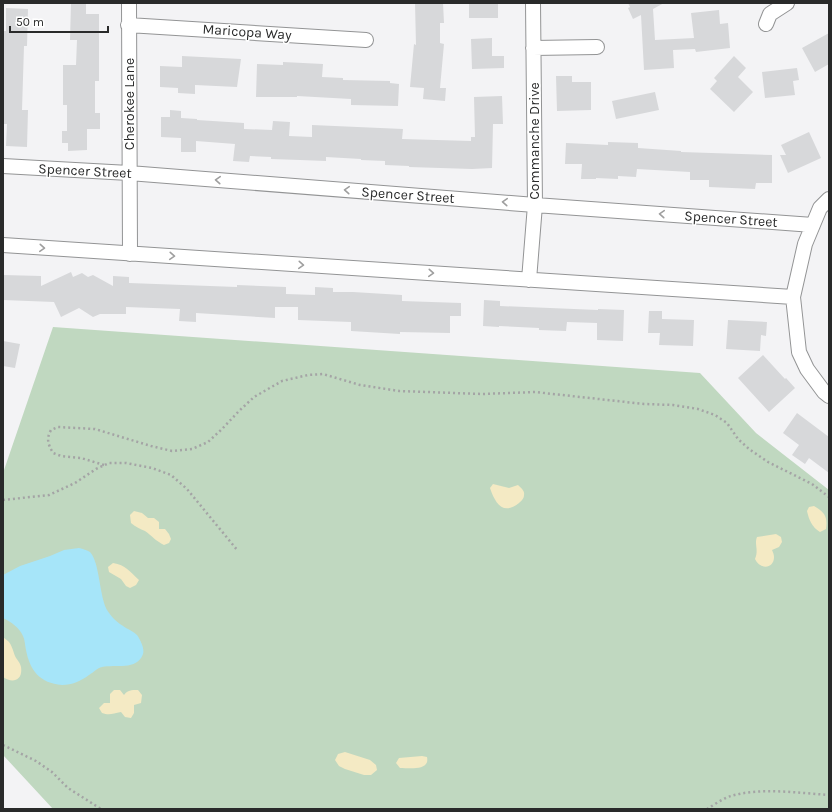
<svg xmlns="http://www.w3.org/2000/svg" width="832" height="812" font-family="Karla,sans-serif">
  <rect width="100%" height="100%" fill="#f3f3f5"/>
  <!-- green -->
  <path fill="#c0d8c0" d="M53,327l647,46 56,60 73,57v319h-776l-50,-54v-282z"/>
  <!-- sand -->
  <path fill="#f4eac4" d="M493,484l16,4 9,-3c3,3 7,6 6,10 0,4 -3,6 -5,8 -16,13 -24,0 -29,-15z
    M814,506c10,6 14,10 12,23l-6,3c-8,-5 -11,-12 -13,-21l2,-4z
    M134,511l8,2 6,5h6l5,4v7h6l4,5 2,5 -2,4 -5,2c-8,-4 -12,-9 -19,-14 -5,-2 -9,-4 -14,-8l-1,-8z
    M776,534l5,3 1,5 -3,5 -7,3c1,2 2,5 2,7 0,12 -14,13 -19,2 4,-10 -1,-14 2,-22z
    M113,563c13,2 16,8 26,17l-3,5 -6,3 -4,-2 -5,-7 -12,-7 -1,-5z
    M3,637c0,0 5,4 5,4 4,4 5,10 7,15 2,4 5,6 6,11 2,13 -8,17 -18,10z
    M114,690h6l4,5c4,-5 7,-5 14,-5l4,5 -1,8 -7,2v8l-3,5 -6,-1 -4,-5c-8,1 -11,4 -19,1l-3,-5 5,-5h6v-9z
    M345,752l25,8 6,5 1,5 -6,5h-7l-19,-6 -6,-3 -4,-6 3,-6z
    M422,756l5,1c3,14 -17,11 -27,11l-4,-5 3,-5z"/>
  <!-- water -->
  <path fill="#a6e5f9" d="M79,548c4,1 8,2 11,4 10,11 9,43 17,58 5,8 11,13 19,18 4,2 8,4 11,7 3,4 8,14 6,19 -6,17 -28,10 -41,13 -5,1 -8,5 -13,8 -8,6 -17,10 -27,10 -22,-2 -32,-14 -36,-35 -1,-4 -1,-10 -3,-14 -4,-9 -12,-14 -20,-18v-43l17,-9 30,-10 14,-6z"/>
  <!-- building -->
  <path fill="#d7d8da" d="M71,3h15v11h13v67h-4v32h5v16h-13v21l-19,1v-8h-6v-12h5v-26h-4v-40h13l1,-25h-7z
    M415,3h28l1,20h-4v20l4,1 -4,44h6l-1,13 -22,-2 1,-11 -14,-1 4,-43 2,1z
    M469,3h29v15h-29z
    M628,3h36l-11,6 2,31 39,-2 -3,-25 28,-3 1,14 8,-1 2,25 -34,4 -1,-3 -22,1 1,18 -30,2 -3,-55 -8,4 -5,-11 2,-1z
    M6,8l22,1 -1,37h-3l-2,64h6l-1,37 -21,-1 1,-22h-4v-93h3z
    M829,33v31l-14,8 -13,-24z
    M492,38v18h12v12l-32,1 -1,-30z
    M182,56l59,3 -4,28 -42,-2v9l-17,-1v-5l-18,-1v-21l22,1z
    M734,56l12,12 -8,9 15,15 -19,20 -24,-23 7,-8 -3,-3z
    M283,62l40,2 -1,13 21,1v2l47,1v2l9,1 -1,22 -47,-1v-6l-54,-3v1h-41l1,-33 26,1z
    M797,68l2,12 -6,1 2,14 -30,3 -3,-26z
    M556,76h16v6h19v28l-34,1z
    M655,92l4,18 -43,9 -4,-18z
    M502,96l1,28h-10l-1,44 -20,1 -63,-2v-1l-24,-1v-4l-24,-1v-1l-35,-2v4l-26,-1 -29,-1v-2l-21,-1 -1,6 -16,-1 2,-17 -39,-3v11h-15v-14l-20,-1v-20h9v-7l11,1v7l16,1v1l47,3v6l28,1 1,-9 17,1 -1,14 23,1v-12l91,4 -1,10 69,2v-4h4l-1,-40z
    M809,132l12,26 -33,15 -8,-18h6l-5,-10z
    M608,142l30,1v5l43,3v1l91,3v28h-16l-1,6 -46,-2v-7h-19v-8l-53,-3 -1,8 -18,-1v3l-22,-1v1h-15l1,-15h-17l1,-21 42,2z
    M71,272l2,5 9,-4 6,4 5,-2 20,11v-10l16,1v6l108,4v-2l49,2v7l29,1v-8l18,1v4h20l49,3v6l59,2v13h-11v17l-50,-1v2l-49,-3v-9l-53,-2v-13h-23v11l-79,-5v9l-17,-1 1,-12 -54,-2v7h-26l-7,3 -14,-9 -18,9 -7,-15 -51,-2v-25l38,1v10z
    M484,300l16,1v5l98,4v-1l26,1 -1,31 -26,-1v-17l-30,-1 -1,9 -27,-1v-2l-40,-2v1l-16,-1z
    M649,311h13v8l32,1 -1,26 -34,-1 1,-12h-12z
    M728,320l39,2 -1,14 -5,-1 -1,16 -34,-2z
    M3,341l17,3 -5,24 -12,-2z
    M763,355l22,24 1,-1 9,10 -26,24 -31,-34z
    M797,413l32,24v36l-20,-15 -4,6 -13,-9 7,-10 -16,-12z"/>
  <g fill="none" stroke-linecap="round" stroke-linejoin="round">
    <!-- minor casing -->
    <g stroke="#939495" stroke-width="16">
      <path id="minor" d="M129,3l1,251
        M766,24l4,-10 17,-11
        M128,25l238,15
        M533,48l64,-1
        M3,166l126,7 406,32 278,20
        M829,199l-9,9 -15,36 -12,53 6,55 8,17 17,23 5,4
        M3,245l790,52
        M529,280l6,-75 -2,-202"/>
    </g>
    <!-- path -->
    <path stroke="#a4a4a5" stroke-width="2.5" stroke-dasharray="2 3" stroke-linecap="butt" d="M104,465l-23,-7 -20,-2 -8,-3c-5,-9 -7,-14 -2,-23l7,-3 37,2 56,17 21,5 20,-2 16,-7 14,-13 17,-18 15,-14 28,-16 26,-6 15,-1 37,11 39,6 83,3 53,-2 109,12 29,1 25,4 17,6 12,8 11,16 11,10 19,13 44,22 17,13
      M3,500l46,-5 26,-12 21,-14 13,-6h17l26,5 19,7 16,14 51,62
      M3,745l33,16 16,11 16,16 33,21
      M707,809c7,-4 16,-11 24,-13 30,-9 67,-3 98,-1"/>
    <!-- minor -->
    <use href="#minor" stroke="#fff" stroke-width="14"/>
  </g>
  <!-- one-way arrows -->
  <defs><path id="oneway-chevron" d="M-2-3.5L2.5 0L-2 3.5" fill="none" stroke-width="1.6" stroke-linecap="round" stroke-linejoin="round"/></defs>
  <g stroke="#9f9f9f">
    <use href="#oneway-chevron" transform="translate(218 180) rotate(-176)"/>
    <use href="#oneway-chevron" transform="translate(347 190) rotate(-176)"/>
    <use href="#oneway-chevron" transform="translate(505 202) rotate(-176)"/>
    <use href="#oneway-chevron" transform="translate(662 214) rotate(-176)"/>
    <use href="#oneway-chevron" transform="translate(42 248) rotate(4)"/>
    <use href="#oneway-chevron" transform="translate(172 256) rotate(4)"/>
    <use href="#oneway-chevron" transform="translate(301 265) rotate(4)"/>
    <use href="#oneway-chevron" transform="translate(431 273) rotate(4)"/>
  </g>
  <g text-anchor="middle" dominant-baseline="central" stroke-width="3" stroke-linejoin="round" paint-order="stroke">
    <!-- street labels -->
    <g font-size="14" fill="#292a2a" stroke="#fff">
      <text transform="translate(247 32) rotate(4)">Maricopa Way</text>
      <text transform="translate(129 104) rotate(-90)">Cherokee Lane</text>
      <text transform="translate(534 141) rotate(-90)">Commanche Drive</text>
      <text transform="translate(85 171) rotate(3)">Spencer Street</text>
      <text transform="translate(408 195) rotate(4)">Spencer Street</text>
      <text transform="translate(731 219) rotate(4)">Spencer Street</text>
    </g>
  </g>
  <!-- border -->
  <rect width="832" height="812" fill="none" stroke="#292a2a" stroke-width="8"/>
  <!-- scale -->
  <path d="M10 26v6h98v-6" fill="none" stroke="#292a2a" stroke-width="2"/>
  <text x="16" y="26" font-size="12" fill="#292a2a" stroke="#ffffff" stroke-width="3" paint-order="stroke">50 m</text>
</svg>
